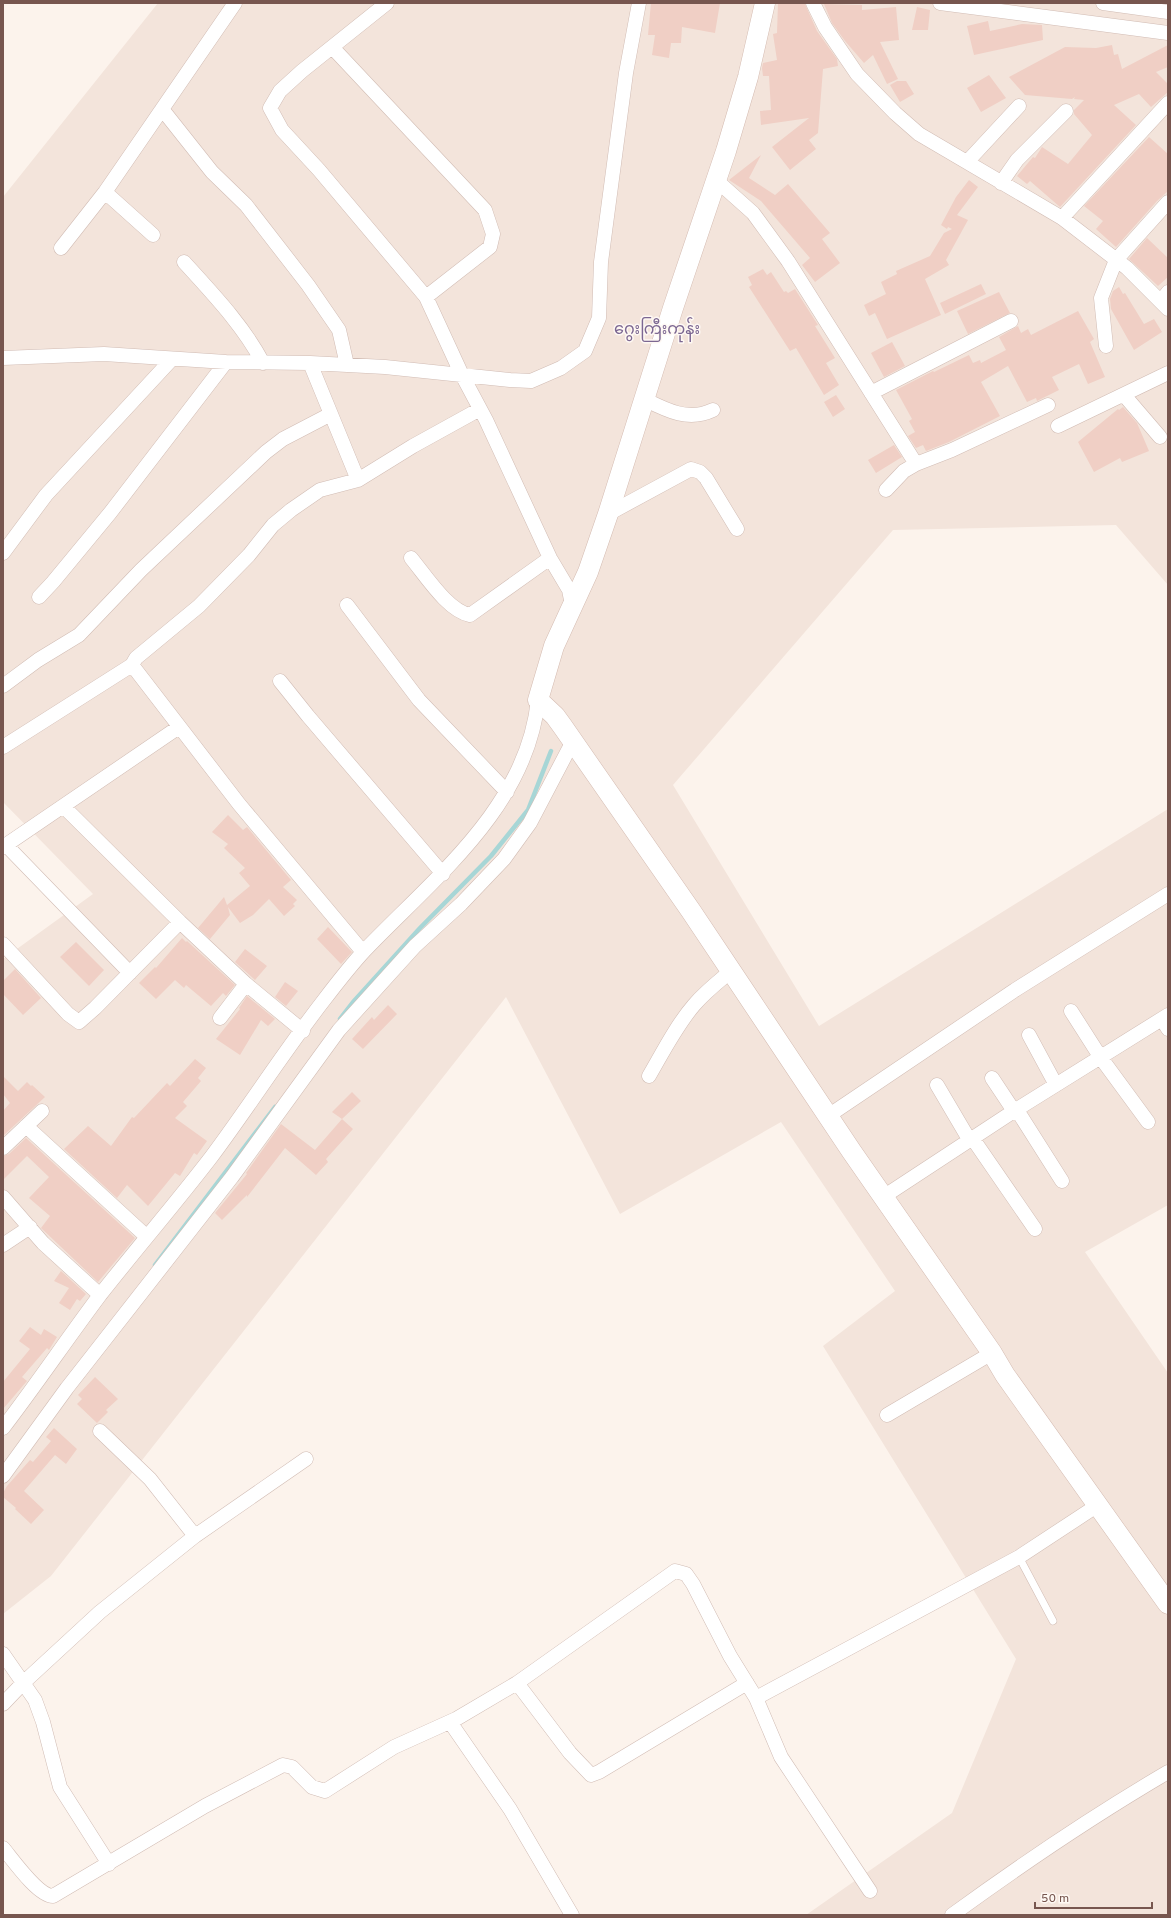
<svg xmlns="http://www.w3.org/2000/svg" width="1171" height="1918" font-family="Overpass,'Noto Sans Myanmar',sans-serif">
  <rect width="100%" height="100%" fill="#fcf3ec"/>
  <!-- residential -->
  <path fill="#f3e4db" d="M158,3h1010v582l-52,-60 -223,5 -220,255 146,241 349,-217v396l-83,47 83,121v542h-362l146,-102 64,-154 -193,-313 72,-55 -114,-169 -161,92 -114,-217 -455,579 -48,38v-655l90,-65 -90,-92v-605z"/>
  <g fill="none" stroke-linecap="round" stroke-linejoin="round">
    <!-- stream -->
    <path stroke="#a7d6d6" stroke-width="4.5" d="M340,1019l14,-18 66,-73 71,-72 37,-46 23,-59
      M155,1265l120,-158"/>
  </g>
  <!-- building -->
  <path fill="#f0cfc5" d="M651,3h69l-5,30 -33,-6 -1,16h-10l-2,15 -17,-3 3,-20h-7z
    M778,3l27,1 12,27 20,28 1,7 -15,3 -5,64 -9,7 7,9 -26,21 -18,-23 37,-29 -48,7 -1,-14 11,-1 -2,-34h-6l-1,-8 1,-5 14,-3 -4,-26 4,-1z
    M824,4l38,1v5l34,-3 3,33 -19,2 18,37 -11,5 -14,-29 -9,8 -19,-22 -13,-18z
    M917,7l13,3 -2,20h-16z
    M988,21l2,10 32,-7 20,1 1,15 -69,15 -7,-29z
    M1112,45l2,10 4,-1 4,15 46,-24v22l-12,5 12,12v8l-17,15 -12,-13 -25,11 22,20 -76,82 -30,-26 -3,3 -10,-8 16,-19 2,1 7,-11 26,17 24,-29 -18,-21v-4l10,-10 -10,-1 1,-2 -3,2 -47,-4 -16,-18 56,-30 31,1z
    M989,75l17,23 -25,14 -14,-24z
    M897,81h9l8,13 -14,8 -10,-17z
    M1149,137l19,17v37l-11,10 -41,46 -20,-18 7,-8 -19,-15z
    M761,155l-12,23 26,17 13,-11 42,49 -8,6 18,24 -25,19 -13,-17 8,-7 -49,-57 -32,-21z
    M969,180l9,7 -21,28 11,5 -22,40 3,5 -24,14 16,36 -54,24 -12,-26 -6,3 -5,-11 22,-11 -5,-12 16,-8 -1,-3 34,-15 14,-23 8,-4 -4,-2 -1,2 -6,-4 15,-28z
    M1147,238l21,20v19l-10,9 -29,-27z
    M763,269l4,6 4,-3 13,20 2,-1 2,2 7,-4 23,36 -3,1 20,32 -9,5 13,22 -15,10 -28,-47 -6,3 -41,-64 3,-2 -4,-8z
    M981,284l5,10 -41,20 -5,-11z
    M1119,287l4,7 2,-1 19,31 10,-5 8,13 -28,18 -23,-41 -1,-10 3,-8z
    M999,292l11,21 -42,21 -11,-23z
    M1078,311l16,28 -4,3 15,35 -17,7 -9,-20 -27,13 7,13 -22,11 -1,-3 -9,4 -19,-36 -27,16 19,34 -51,26 -23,9 -3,-6 -7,3 -8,-12 7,-4 -6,-11 3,-2 -16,-29 37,-19 1,1 35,-17 4,8 7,-3 1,3 25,-13 -7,-13 19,-11 3,7 7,-4 3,6z
    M892,342l13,24 -21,11 -13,-24z
    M836,395l9,14 -12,8 -9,-15z
    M1123,407l14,16 12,28 -27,11 -2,-4 -26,14 -16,-30 40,-33 1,1z
    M894,445l8,12 -26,16 -8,-13z
    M228,815l15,15 4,-3 44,53 -8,7 14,13 -4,4 2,2 -11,10 -15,-17 -16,16 -13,8 -12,-16 2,8 -20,24 -12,-11 26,-31 3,8 23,-19 -11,-13 6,-5 -21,-20 4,-4 -16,-12z
    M328,927l24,25 -11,12 -24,-25z
    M182,938l4,4 1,-1 48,44 -9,11 -3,-3 -12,13 -25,-21 -2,3 -9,-8 -19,19 -17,-16 16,-16 1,1z
    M76,942l28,28 -15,16 -29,-29z
    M245,949l22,17 -12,14 -20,-18z
    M15,969l26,29 -18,17 -20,-21v-13z
    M285,982l13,9 -12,15 -11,-9z
    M247,996l28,23 -7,7 -7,-6 -21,35 -24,-16 24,-30 -1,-1z
    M388,1005l9,9 -34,35 -11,-10 20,-22 2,3z
    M195,1059l11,9 -8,10 3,3 -18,21 4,4 -12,12 32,23 -10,14 -3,-2 -14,23 -5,-3 -27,33 -21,-21 -10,13 -53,-49 24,-23 23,20 21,-29 2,1 33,-35 3,3z
    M3,1076l15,15 9,-9 4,4 1,-1 13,12 -42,39v-25l7,-8 -7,-9z
    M352,1092l9,9 -19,18 11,10 -27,30 2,3 -12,13 -31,-27 -38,49v-2l-25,25 -7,-7 32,-39 -1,-1 35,-49 34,26 27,-31 -10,-7z
    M26,1138l109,100 -37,44 -57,-54 9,-12 -21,-18 20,-21 -22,-21 -24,24v-24l6,-2z
    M61,1271l25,23 -6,7 -3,-2 -7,11 -11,-7 10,-15 -15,-7z
    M30,1327l11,8 3,-6 13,8 -8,13 -2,-2 -25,29 5,4 -24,28v-27l27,-33 -11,-8z
    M95,1377l23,22 -12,11 2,2 -11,11 -20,-19 5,-5 -4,-4z
    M54,1428l23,21 -11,15 -11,-9 -31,36 20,19 -13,14 -16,-15 1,-1 -13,-11v-4l4,-7 23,-26 3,2 18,-21 -5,-4z"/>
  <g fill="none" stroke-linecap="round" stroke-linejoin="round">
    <!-- lane casing -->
    <g stroke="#d1bcb4" stroke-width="8">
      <path id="lane" d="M1019,1557l34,64"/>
    </g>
    <!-- street casing -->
    <g stroke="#d1bcb4" stroke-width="15">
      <path id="street" d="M387,3l-85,68 -22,20 -10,17 12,22 37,40 107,127 36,78 24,45 64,138 19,32 3,15
        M813,3l12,24 32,47 38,39 24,21 143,84 65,50 41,41
        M940,3l228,30
        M1103,3l65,9
        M332,47l153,163 8,24 -3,13 -64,50
        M162,109l50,63 34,33 62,80 31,45 8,35
        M967,162l52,-56
        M716,180l37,33 35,48 128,203
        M1001,183l16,-23 49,-49
        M105,192l48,43
        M1062,218l106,-115
        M61,248l44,-56 130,-189
        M184,262c28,31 59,63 79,101
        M1161,301l7,-9
        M1106,346l-5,-48 15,-38 52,-58
        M3,358l101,-4 122,8 84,1 75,4 125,13 21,1 30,-13 24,-17 14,-33 2,-56 25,-189 13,-70
        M310,363l48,117 -38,10 -29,20 -18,15 -24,30 -50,51 -63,52 -4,7 107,139 124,148
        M871,393l140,-72
        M1124,395l36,42
        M644,399c22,11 44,23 69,11
        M1058,426l110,-53
        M358,480l55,-34 67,-37
        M886,490l18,-19 12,-7 36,-14 96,-45
        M608,514l83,-45 9,3 6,6 31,51
        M3,553l43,-58 126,-136
        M411,558c15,18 37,53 59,57l80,-57
        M39,597l14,-15 57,-69 116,-151
        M347,605l72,95 88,92
        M280,681l28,35 135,158
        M3,686l35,-26 41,-25 62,-65 125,-118 17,-13 48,-25
        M3,747l129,-82
        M63,806l117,116 66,62 57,47
        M6,845l124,128
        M3,847l176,-120
        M3,944l65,70 11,8 16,-14 85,-86
        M1071,1011l30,47 47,64
        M220,1018l26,-34
        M1162,1019l6,10
        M1029,1035l27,50
        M649,1076c14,-24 27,-50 45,-71 11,-13 24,-23 37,-34
        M992,1078l22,33
        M937,1085l33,56
        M1017,1110l45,71
        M828,1116l187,-126 153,-96
        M26,1126l120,110
        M973,1139l62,90
        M3,1148l39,-37
        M3,1197l40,46 57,52
        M883,1197l131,-86 154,-96
        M3,1245l27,-18
        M887,1415l105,-62
        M3,1428c33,-43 64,-89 97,-133 37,-47 76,-92 112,-139 38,-51 73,-106 112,-156 13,-17 26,-34 41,-50 69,-72 162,-143 173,-250
        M100,1431l50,48 45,57
        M3,1476l64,-88 165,-211 107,-147 76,-84 46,-42 43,-45 26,-36 43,-82
        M3,1654l32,46 8,22 17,65 49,77
        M517,1683l53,70 21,22 8,-3 148,-89
        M3,1704l20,-21 77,-71 95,-76 111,-77
        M450,1722l60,87 62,106
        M3,1848c10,12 35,48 50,48l152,-90 78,-41 9,2 20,20 13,4 69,-44 62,-28 61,-36 158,-112 11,3 7,10 37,72 26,42
        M870,1891l-89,-134 -25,-59 263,-141 79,-52
        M952,1915c70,-51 141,-99 216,-143"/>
    </g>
    <!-- secondary casing -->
    <g stroke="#d4bbb1" stroke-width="21">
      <path id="secondary" d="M765,3l-17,74 -22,74 -53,157 -65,206 -20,58 -34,74 -16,54 17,16 8,11 128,184 161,241 140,201 13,22 163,229"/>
    </g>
    <!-- lane -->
    <use href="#lane" stroke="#fff" stroke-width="7"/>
    <!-- street -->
    <use href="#street" stroke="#fff" stroke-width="14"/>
    <!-- secondary -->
    <use href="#secondary" stroke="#fff" stroke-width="20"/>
  </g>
  <g text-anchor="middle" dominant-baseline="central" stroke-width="3" stroke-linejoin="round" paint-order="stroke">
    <!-- quarter labels -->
    <g font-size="16" fill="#7c6792" stroke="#fef8f3">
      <text x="657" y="330">ဂွေးကြီးကုန်း</text>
    </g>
  </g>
  <!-- border -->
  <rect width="1171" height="1918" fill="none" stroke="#77564f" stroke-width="8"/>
  <!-- scale -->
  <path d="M1035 1902v6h117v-6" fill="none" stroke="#77564f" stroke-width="2"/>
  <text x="1041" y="1902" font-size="12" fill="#77564f" stroke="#fef8f3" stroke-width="3" paint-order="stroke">50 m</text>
</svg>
